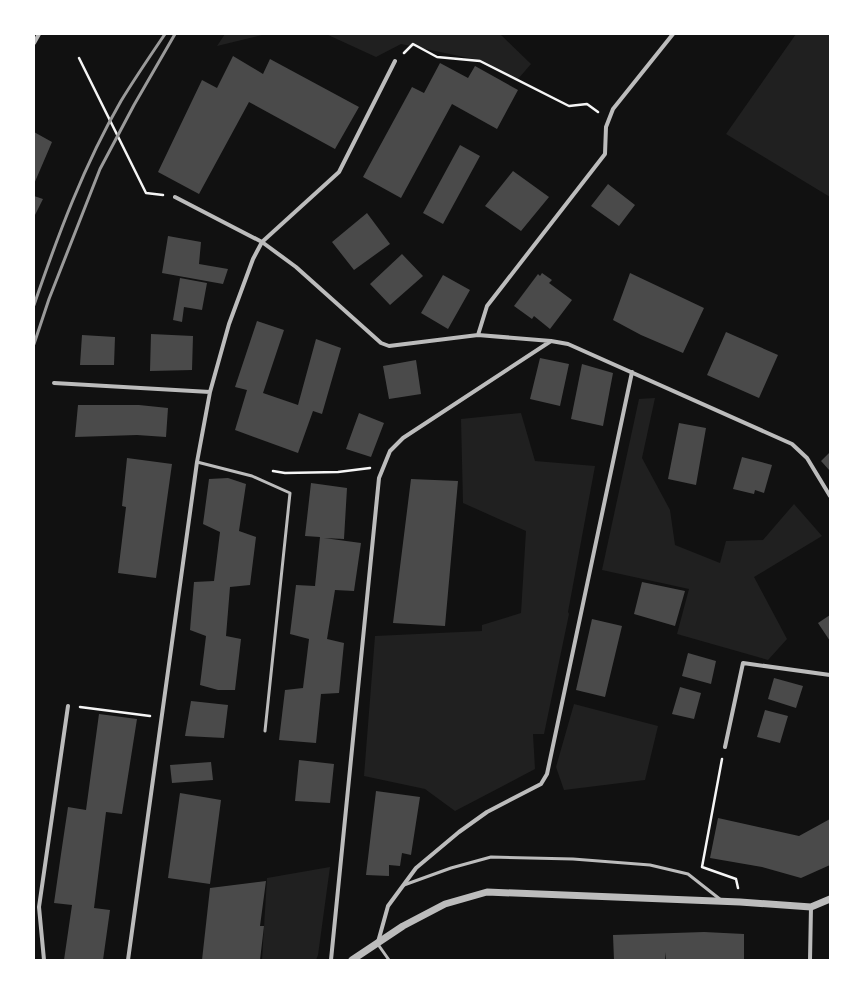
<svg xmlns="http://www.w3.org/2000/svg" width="864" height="994" font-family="'Space Grotesk',sans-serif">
  <rect width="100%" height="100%" fill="#111"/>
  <!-- green -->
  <path fill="#202020" d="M225,34h41l-49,12z
    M326,34h174l31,30 -13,15 -44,-20 -73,-15 -25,13z
    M796,34h34v163l-104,-63z
    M655,398l-13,60 28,52 5,35 45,18 6,-22 37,-1 31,-36 28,32 -68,41 33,62 -19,21 -91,-26 12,-45 -87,-19 37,-171z
    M521,413l14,48 60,5 -27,146 1,2 -25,120h-11l2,35 -80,42 -30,-22 -61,-13 11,-140 107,-5v-6l39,-12 5,-82 -63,-28 -2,-84z
    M574,704l84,22 -13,54 -81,10 -8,-23z
    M330,867l-12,88 -2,5h-54l5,-82z"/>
  <!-- building -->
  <path fill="#4a4a4a" d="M233,56l30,18 7,-15 89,48 -24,42 -86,-47 -50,92 -41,-22 44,-92 15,8z
    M440,63l28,15 7,-12 43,24 -21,39 -45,-25 -51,94 -38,-21 49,-90 12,6z
    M34,132l18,10 -18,42z
    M460,145l20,11 -37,68 -20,-11z
    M513,171l36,26 -28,34 -36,-25z
    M608,184l27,21 -16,21 -28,-20z
    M34,196l9,3 -9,18z
    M367,213l23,31 -36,26 -22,-28z
    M168,236l33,6 -2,22 29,5 -5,15 -61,-11z
    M402,254l21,22 -33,29 -20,-21z
    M542,273l10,7 -3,3 23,17 -22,29 -16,-13 -2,3 -18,-13 24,-32 2,2z
    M630,273l74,35 -21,45 -42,-18 -28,-15z
    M443,275l27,15 -22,39 -27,-16z
    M180,278l27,5 -5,27 -18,-3 -2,15 -9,-2z
    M257,321l27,9 -21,63 35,12 18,-66 25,9 -19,66 -9,-3 -15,42 -63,-23 12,-40 -12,-3z
    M726,332l52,23 -19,43 -52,-23z
    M151,334l42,2 -1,34 -42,1z
    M82,335l33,2 -1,28h-34z
    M540,358l29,6 -9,42 -30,-7z
    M416,360l5,34 -32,5 -6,-33z
    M582,364l31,9 -10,53 -32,-7z
    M78,405h61l29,3 -2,29 -29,-2 -62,2z
    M359,413l25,10 -13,34 -25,-8z
    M679,423l27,5 -10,57 -28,-6z
    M830,452v19l-9,-10z
    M742,457l30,8 -8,28 -9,-3 -1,4 -21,-5z
    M127,458l45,6 -16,114 -38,-5 8,-66 -4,-1z
    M228,478l18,6 -7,47 17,6 -6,48 -20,2 -4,49 15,3 -6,51h-17l-18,-5 6,-49 -16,-6 4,-48 20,-1 6,-49 -17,-8 6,-45z
    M411,479l47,2 -13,145 -52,-3z
    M311,483l36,5 -3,51 -20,-1 37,5 -7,48 -19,-1 -8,49 17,4 -5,50 -18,1 -5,49 -37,-3 6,-50 18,-2 6,-49 -19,-5 6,-49 19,1 5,-49 -15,-1z
    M642,582l43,9 -10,35 -41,-12z
    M830,615v26l-12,-18z
    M592,619l30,7 -17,71 -29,-7z
    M688,653l28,8 -5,23 -29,-8z
    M774,678l29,8 -7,22 -28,-9z
    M680,687l21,6 -7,26 -22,-5z
    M191,701l37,4 -4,33 -39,-2z
    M765,710l23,6 -8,27 -23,-6z
    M99,714l38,5 -15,95 -16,-2 -12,96 16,2 -7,50h-39l8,-55 -18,-2 7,-49 7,-47 18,3z
    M299,760l35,4 -4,39 -35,-2z
    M211,762l2,18 -41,3 -2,-18z
    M376,791l44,6 -9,58 -9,-2 -2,13 -11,-1v11l-23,-1z
    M180,793l41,7 -11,84 -42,-6z
    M718,818l81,18 31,-17v46l-29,13 -39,-11 -52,-9z
    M266,881l-6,45h4l-4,34h-58l8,-72z
    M704,932l40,2v26h-78l-1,-8v8h-51l-1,-25z"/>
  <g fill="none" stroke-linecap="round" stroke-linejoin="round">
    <!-- path -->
    <path stroke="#f5f5f5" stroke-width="2.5" d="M404,53l9,-9 24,13 43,4 89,45 18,-2 11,8
      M79,58l67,135 17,2
      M273,471l12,2 53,-1 32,-4
      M80,707l70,9
      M722,759l-20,108 34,12 2,9"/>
    <!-- service -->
    <path stroke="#bcbcbc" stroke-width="3" d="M197,462l55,14 38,17 -25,238
      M404,885l47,-17 40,-11 82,2 77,6 38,9 33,26
      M377,943l12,17"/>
    <!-- minor -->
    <path stroke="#bcbcbc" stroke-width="4" d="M34,43l5,-9
      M175,197l87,45 34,25 85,76 8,3 89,-11 73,6 17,3 224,100 15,14 23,38
      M478,335l9,-29 118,-152 1,-27 7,-18 60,-75
      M54,383l156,9
      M725,747l18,-84 87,12
      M378,942l10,-36 28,-38 43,-36 28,-20 54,-28 6,-10 85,-402
      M44,960l-5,-53 29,-201
      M128,960l69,-498 13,-70 19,-68 24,-65 9,-17 77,-70 56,-111
      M331,960l48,-482 11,-27 13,-13 148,-97
      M810,960l1,-53"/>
    <!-- tertiary -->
    <path stroke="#bcbcbc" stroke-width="7" d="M352,960l51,-34 42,-22 42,-12 253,10 71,5 19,-8"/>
    <!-- rail -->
    <path stroke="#9a9a9a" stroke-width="3" d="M34,305c24,-70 50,-140 87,-204 14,-23 29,-45 44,-67
      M34,344l15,-45 51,-130 34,-64 41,-71"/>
  </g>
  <!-- border -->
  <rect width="864" height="994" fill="none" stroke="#ffffff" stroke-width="70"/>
</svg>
